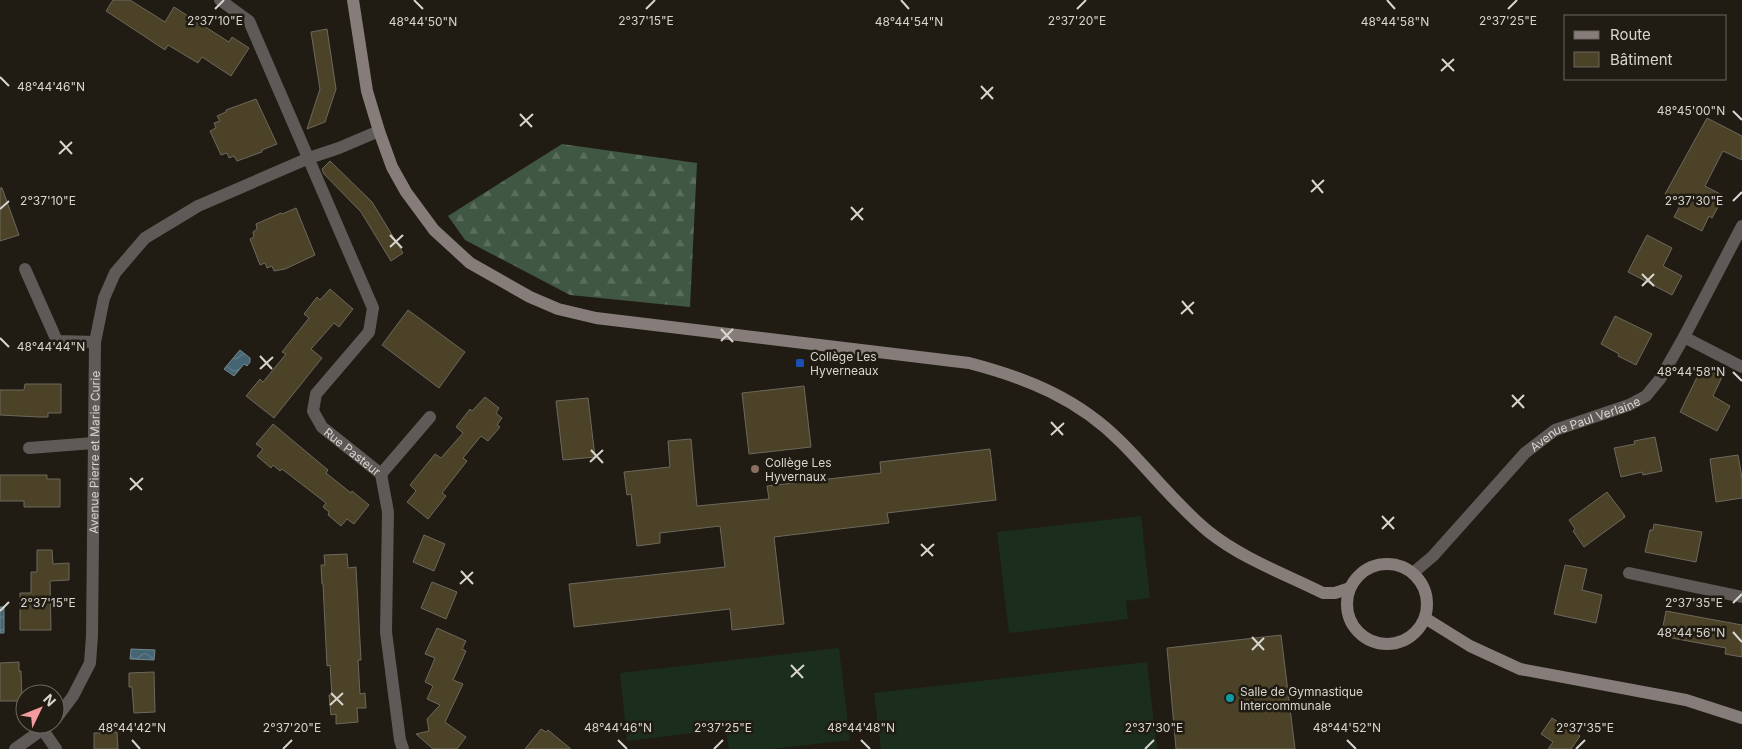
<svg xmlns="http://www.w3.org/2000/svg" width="1742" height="749" font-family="Inter,sans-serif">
  <defs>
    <pattern id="forest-firs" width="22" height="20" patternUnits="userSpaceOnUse" patternTransform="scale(1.25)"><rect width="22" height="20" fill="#405743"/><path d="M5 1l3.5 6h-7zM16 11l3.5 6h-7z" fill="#5b6e5d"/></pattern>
    <pattern id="water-waves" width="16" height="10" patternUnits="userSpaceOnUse" patternTransform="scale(1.25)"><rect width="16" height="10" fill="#466574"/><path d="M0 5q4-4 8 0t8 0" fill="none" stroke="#607a87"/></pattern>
  </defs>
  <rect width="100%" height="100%" fill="#201c13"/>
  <!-- forest -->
  <path fill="url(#forest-firs)" d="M562,144l135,19 -7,144 -120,-12 -105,-55 -17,-24z"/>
  <!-- pitch -->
  <path fill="#1b2e1e" d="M1141,516l9,82 -24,3 2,18 -119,14 -12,-101z
    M839,648l11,92 -78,9h-43l-3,-20 -99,12 -7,-68z
    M1147,662l10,87h-276l-7,-56z"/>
  <!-- water -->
  <path fill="url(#water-waves)" stroke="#72878f" d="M240,350l10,8v4l-3,4 -3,-2 -10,12 -10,-7z
    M0,607h4v26h-4z
    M131,649l24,1 -1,10 -24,-1z"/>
  <!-- building -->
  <path fill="#4c4228" stroke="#6c685d" d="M113,0h17l35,22 9,-15 55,35 3,-5 17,11 -18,28 -29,-19 -4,6 -30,-18 -3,5 -21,-14 -38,-25z
    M327,29l9,60 -11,33 -18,7 13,-40 -9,-57z
    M256,99l21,45 -15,6v2l-25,9 -3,-5 -5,2 -2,-5 -6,2 -11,-24 6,-3 -2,-5 6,-2 -3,-5 9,-4v-2z
    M1707,118l35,18v24l-19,-9 -18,35 19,10 -12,22 -3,-2 -7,15 -28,-14 8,-15 -17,-8z
    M330,161l42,41 31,51 -12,8 -30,-49 -37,-38 -2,-5z
    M0,188h2l17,47 -19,6z
    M296,208l19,47 -30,14 -11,2 -2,-5 -5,2 -2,-5 -5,2 -10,-26 4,-2 -1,-5 4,-3 -1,-5 25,-11 1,1z
    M1647,235l25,13 -9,18 19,10 -10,19 -44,-23z
    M330,289l23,20 -14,18 -5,-4 -23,26 11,9 -48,60 -28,-22 14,-17 3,3 23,-28 -4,-2 27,-34 -5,-4 13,-17 3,3z
    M408,310l57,42 -26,36 -57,-43z
    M1615,316l37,18 -16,31 -18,-9 1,-2 -18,-10z
    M1702,367l20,10 -9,19 17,10 -13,25 -37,-19z
    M25,384h36v29h-13v4h-9l-39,-2v-25h24z
    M804,386l7,61 -62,7 -7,-61z
    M485,397l14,11 -3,5 6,5 -5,7 3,2 -12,14 -7,-5 -18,22 4,3 -25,32 4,3 -18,23 -21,-17 9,-11 -6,-6 25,-31 6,4 22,-25 -7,-6 14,-18 2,2z
    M588,398l7,59 -32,3 -7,-59z
    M273,424l55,46 -2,3 25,20 1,-2 17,14 -15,19 -7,-5 -6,7 -13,-11 1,-3 -6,-5 3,-4 -44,-34 -2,2 -7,-6 -2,3 -14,-12 6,-7 -7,-5z
    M1655,437l7,34 -19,4 -1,-3 -21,5 -7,-29 21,-4 -1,-3z
    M691,439l6,67 72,-7 -2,-13 114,-13 -1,-11 110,-13 6,51 -109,13 2,10 -115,14 10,87 -52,6 -2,-21 -156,18 -5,-43 156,-17 -5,-41 -60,7v10l-23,3 -6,-52 -4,1 -3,-23 46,-5 -2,-26z
    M1738,455l4,23v20l-26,4 -6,-43z
    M0,475h47v4h13v28h-36v-6h-24z
    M1607,492l18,24h-2l2,1 -41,30 -11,-16 2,-2 -6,-9z
    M1654,524l48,8 -6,30 -51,-10 5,-22h3z
    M424,535l21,9 -11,27 -21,-9z
    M37,550h15l1,14 16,-1v17l-19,1 1,49h-31v-37h11v-21h6z
    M347,554l1,14 8,-1 5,93h-3l2,34 5,-1 1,15h-9l1,14 -22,2v-10l-5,1 -2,-20h3l-2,-30 -3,1 -4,-82h-1l-1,-19h4l-1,-10z
    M1565,565l22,4 -5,21 20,5 -6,28 -42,-9z
    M432,582l25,10 -11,27 -25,-11z
    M1666,611l76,14v32l-17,-3 1,-6 -65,-12z
    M437,628l29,13 -4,8 4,2 -13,29 10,4 -18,38 21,15 -9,12h-24l-17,-15 13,-3 -2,-12 13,-14 -13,-6 6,-13 -8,-4 10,-24 -10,-4z
    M1281,635l14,114h-119l-9,-101z
    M19,662v9h2l1,30h-22v-38z
    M154,672l1,40 -21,1 -2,-26h-3v-14z
    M1552,718l28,18 -9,13h-23l5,-7 -12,-8z
    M541,729l5,3 2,-2 23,19h-46z
    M117,732l1,17h-24v-16z"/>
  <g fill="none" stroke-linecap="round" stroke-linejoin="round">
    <!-- street -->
    <g stroke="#5f5a58" stroke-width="12">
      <path id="s1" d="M220,0l29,21 124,287 -4,24 -53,62 -3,17 9,16 59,47 7,38 -2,120 14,108 3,9"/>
      <path d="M25,269l32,72 38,1"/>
      <path d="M1684,337l58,30"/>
      <path d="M29,448l65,-5"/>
      <path d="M381,474l49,-57"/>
      <path id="s2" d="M1413,573l20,-17 92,-103 30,-23 74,-25 17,-9 14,-17 24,-42 58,-111"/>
      <path d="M1629,573l113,24"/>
      <path id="s3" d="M55,720l18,-24 17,-33 2,-27 3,-294 9,-44 11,-25 30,-35 53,-32 111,-48 30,-10 40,-17"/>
      <path d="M43,730l13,19"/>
      <path d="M15,749l35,-25"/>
    </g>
    <!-- secondary -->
    <path stroke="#867d7a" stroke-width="12" d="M353,0l14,91 12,40 13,36 14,25 28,38 36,33 60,34 28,12 38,9 373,45c58,15 110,36 153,80 29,29 55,63 87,89 34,27 76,42 114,61h12l15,-5
      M1347 604a40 40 0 1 1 80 0a40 40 0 1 1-80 0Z
      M1425,618l45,28 50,23 166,31 56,18"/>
  </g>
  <!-- ticks -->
  <path fill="none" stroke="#d8d5cf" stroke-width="2" d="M414,0l9,9M901,0l8,9M1387,0l8,9M215,9l9,-9M646,9l9,-9M1077,9l9,-9M1508,9l9,-9M1442,59l12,12M1441,71l13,-12M0,77l9,9M981,86l12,13M981,99l12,-12M1733,111l9,9M520,114l12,13M520,126l13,-12M60,141l12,13M59,154l13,-12M1312,180l11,13M1311,192l13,-12M1733,201l9,-9M851,207l12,13M0,209l9,-8M851,220l12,-12M390,235l12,13M390,247l13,-12M1642,274l12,12M1642,286l12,-12M1182,301l11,13M1181,314l13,-12M721,329l12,13M0,338l9,9M721,341l12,-12M260,356l12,13M260,369l13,-12M1733,372l9,9M1512,395l12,13M1512,407l12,-12M1051,422l12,13M1051,435l13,-12M591,450l12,13M590,462l13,-12M130,478l12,12M130,490l13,-12M1382,516l12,13M1382,529l12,-12M921,544l12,12M921,556l13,-12M461,571l12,13M460,584l13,-12M1733,603l9,-9M0,611l9,-9M1733,632l9,10M1252,637l12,13M1252,650l12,-12M791,665l12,13M791,677l13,-12M331,693l12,12M330,705l13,-12M132,740l8,9M618,740l9,9M861,740l9,9M1347,740l9,9M283,749l9,-9M714,749l9,-9M1145,749l9,-9M1576,749l9,-9"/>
  <!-- markers -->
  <rect fill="#1a4fb4" stroke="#201c13" stroke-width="2" x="795" y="358" width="10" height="10" rx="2.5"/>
  <circle fill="#8d6e63" stroke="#201c13" stroke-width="2" cx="755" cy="469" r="5"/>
  <circle fill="#0f9aa8" stroke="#201c13" stroke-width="2" cx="1230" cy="698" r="5"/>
  <g text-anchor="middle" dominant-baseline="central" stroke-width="5" stroke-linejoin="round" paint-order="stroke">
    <!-- poi labels -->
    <g font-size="12" fill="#d8d5cf" stroke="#201c13" text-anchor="start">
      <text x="810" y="356">Collège Les<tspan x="810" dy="14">Hyverneaux</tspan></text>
      <text x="765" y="462">Collège Les<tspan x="765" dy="14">Hyvernaux</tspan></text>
      <text x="1240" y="691">Salle de Gymnastique<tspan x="1240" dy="14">Intercommunale</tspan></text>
    </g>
    <!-- street labels -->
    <g font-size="12" fill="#d8d5cf" stroke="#201c13">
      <text stroke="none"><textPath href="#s2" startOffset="232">Avenue Paul Verlaine</textPath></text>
      <text stroke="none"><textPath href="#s1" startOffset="529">Rue Pasteur</textPath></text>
      <text stroke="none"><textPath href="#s3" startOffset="278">Avenue Pierre et Marie Curie</textPath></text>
    </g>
  </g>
  <g font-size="12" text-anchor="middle" fill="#d8d5cf" stroke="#201c13" stroke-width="5" stroke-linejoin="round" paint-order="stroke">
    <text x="1077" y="25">2°37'20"E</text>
    <text x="215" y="25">2°37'10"E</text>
    <text x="646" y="25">2°37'15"E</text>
    <text x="1508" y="25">2°37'25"E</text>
    <text x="423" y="26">48°44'50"N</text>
    <text x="909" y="26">48°44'54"N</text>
    <text x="1395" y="26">48°44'58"N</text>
    <text x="51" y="91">48°44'46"N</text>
    <text x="1691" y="115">48°45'00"N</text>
    <text x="48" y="205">2°37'10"E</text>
    <text x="1694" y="205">2°37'30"E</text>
    <text x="51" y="351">48°44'44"N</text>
    <text x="1691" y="376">48°44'58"N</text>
    <text x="48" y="607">2°37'15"E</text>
    <text x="1694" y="607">2°37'35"E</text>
    <text x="1691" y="637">48°44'56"N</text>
    <text x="132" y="732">48°44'42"N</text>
    <text x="618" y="732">48°44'46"N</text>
    <text x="861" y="732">48°44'48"N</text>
    <text x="1347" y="732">48°44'52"N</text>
    <text x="292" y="732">2°37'20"E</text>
    <text x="723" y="732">2°37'25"E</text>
    <text x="1154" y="732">2°37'30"E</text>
    <text x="1585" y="732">2°37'35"E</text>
  </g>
  <!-- legend -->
  <rect x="1564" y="15" width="162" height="65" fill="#201c13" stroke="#6a665e"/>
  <rect x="1574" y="31" width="25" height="8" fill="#867d7a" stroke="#6a665e"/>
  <text x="1610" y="40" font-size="15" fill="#d8d5cf">Route</text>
  <rect x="1574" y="52" width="25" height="15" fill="#4c4228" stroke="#6a665e"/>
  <text x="1610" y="65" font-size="15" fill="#d8d5cf">Bâtiment</text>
  <!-- north arrow -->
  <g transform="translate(40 709) rotate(47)"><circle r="24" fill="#201c13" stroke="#6a665e"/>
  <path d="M0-4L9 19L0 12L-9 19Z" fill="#f49b9f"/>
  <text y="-8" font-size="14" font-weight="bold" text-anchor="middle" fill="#d8d5cf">N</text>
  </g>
</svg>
